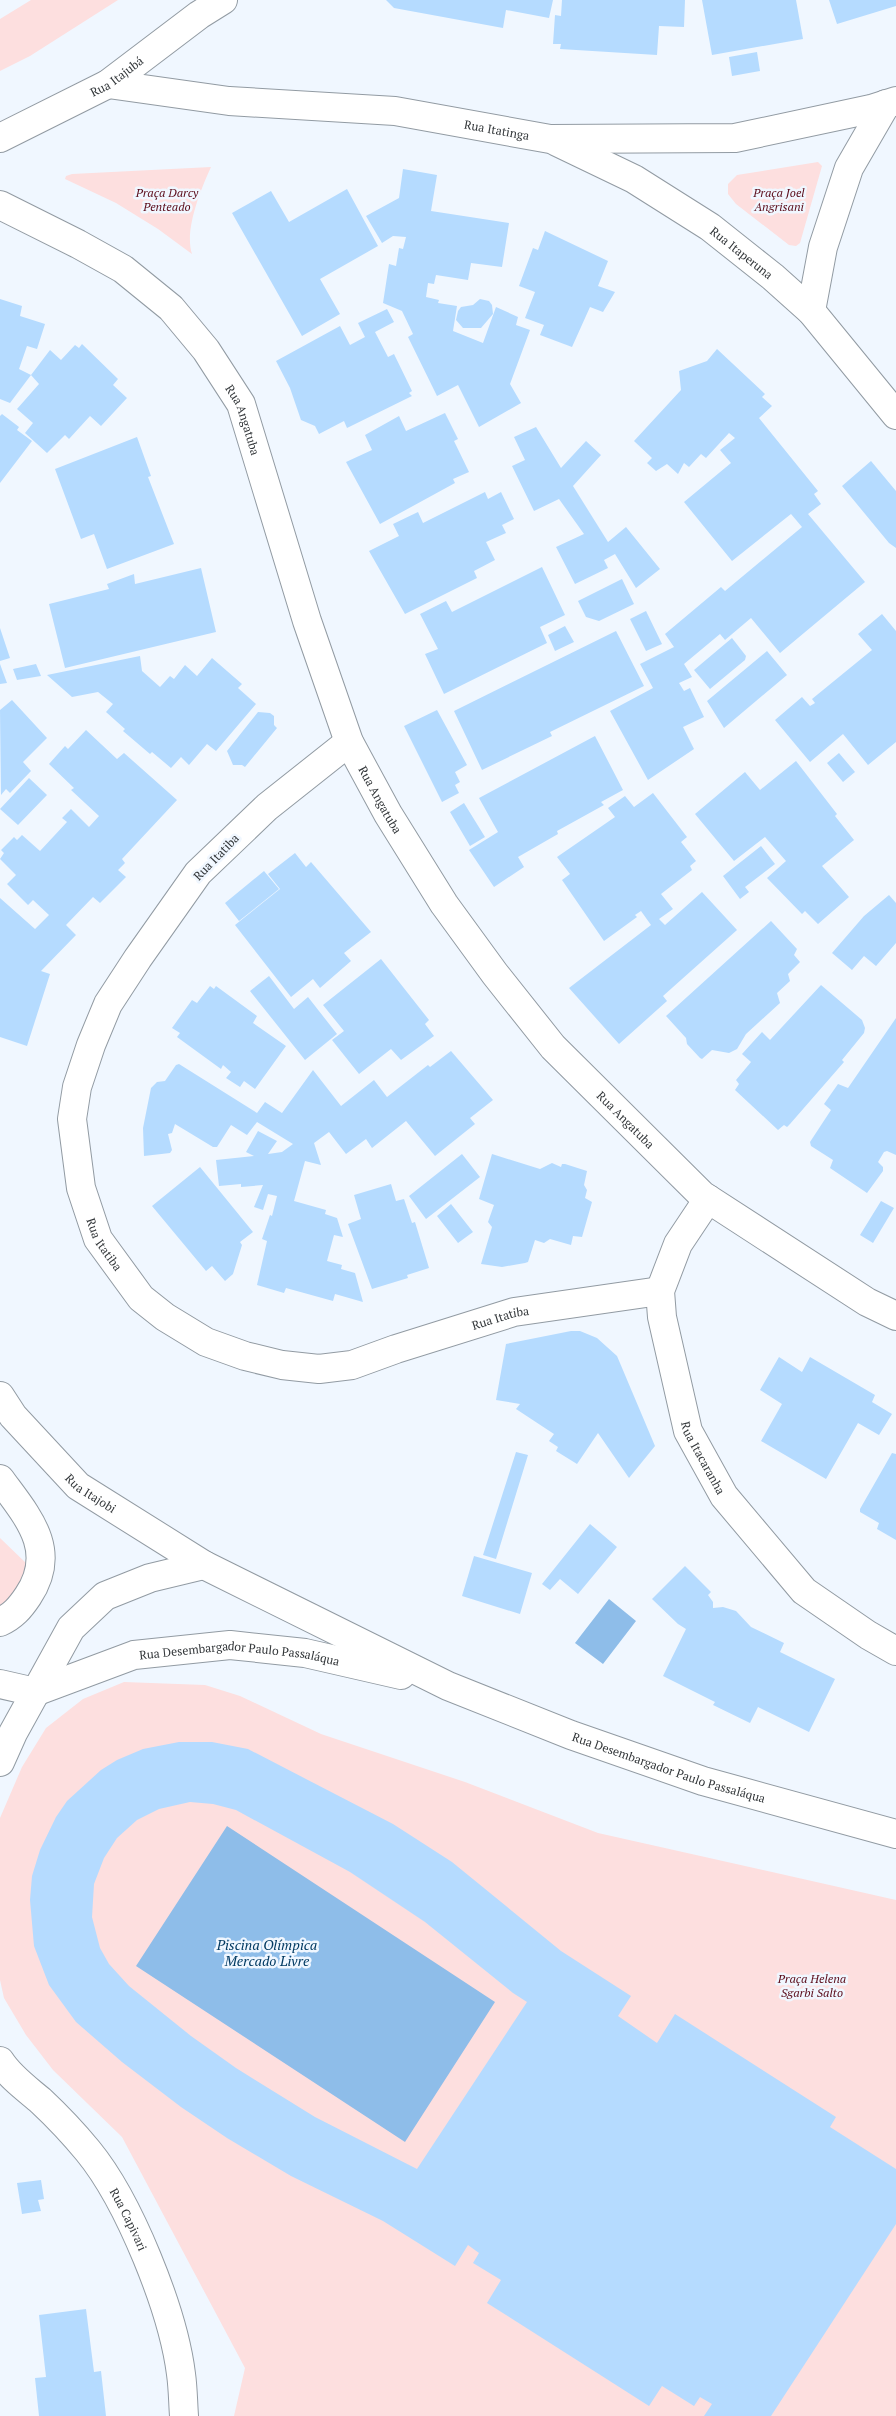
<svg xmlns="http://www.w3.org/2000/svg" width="896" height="2416" font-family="'PT Serif',serif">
  <rect width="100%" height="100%" fill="#f0f7ff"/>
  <!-- green -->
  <path fill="#fddfdf" d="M31,0h87l-88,56 -30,15v-52z
    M818,162l4,4 -22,77 -4,3 -7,-1 -53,-41 -8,-10v-10l9,-9z
    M211,167c-10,22 -27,63 -19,87l-34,-25 -42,-26 -51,-24 1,-3 6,-2z
    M0,1538l27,26 2,21 -29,22z
    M124,1682l81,3 35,11 81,38 144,48 133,51 298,67v516h-662l11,-48 -123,-231 -69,-67 -27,-35 -22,-37 -4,-18v-162l22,-51 24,-39 37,-29z"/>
  <!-- water -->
  <path fill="#8ebde9" d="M609,1599l27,22 -33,43 -28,-21z
    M227,1826l268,176 -90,140 -269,-176z"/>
  <!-- building -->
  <path fill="#b5dbff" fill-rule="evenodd" d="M386,0h167l-4,18 -43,-8 -3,18 -109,-20z
    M562,0h123l-1,27 -25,-1 -2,29 -97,-6 1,-5h-8l2,-29 6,1z
    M702,0h94l7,39 -91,16z
    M829,0h67v6l-59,18z
    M757,52l3,19 -28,5 -3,-19z
    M403,169l34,6 -6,36 78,12 -7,44 -31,-4 -3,17 -32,-5 -2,9 -6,-1 -2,14 13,3 -1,3 19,3 -4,25 30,12 13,-36 22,10 -2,8 14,5 -20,54 11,19 -42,24 -21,-42 -21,11 -29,-59 5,-3 -11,-23 -19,-8 6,-39 7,2 3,-18 4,1 3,-12 -13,-1 -11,7 -16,-27 33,-18z
    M347,189l31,57 -58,33 20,35 -38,22 -70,-123 39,-22 18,31z
    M545,231l63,30 -10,25 17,6 -12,20 -13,-5 -18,40 -32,-12 4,-10 -19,-7 10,-26 -16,-6 14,-38 5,2z
    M0,299l22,7 -2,10 25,8 -8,25 -10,-3 -8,23 12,6 -21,28 -10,-4z
    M480,299l9,2 3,4 1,9 -12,14h-18l-7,-8 2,-9 3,-4 12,-2z
    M387,309l7,13 -19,10 13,25 6,-3 18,37 -3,2 3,3 -65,32 -3,-7 -25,13 -4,-8 -14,-6 -11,-32 -14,-27 64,-35 10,19 15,-8 -7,-14z
    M82,344l36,35 -5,6 14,13 -26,28 -11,-10 -21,23 -4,-4 -18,18 -22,-20 8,-10 -16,-14 22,-25 -8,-9 19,-25 11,10 14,-15 4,3z
    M717,349l48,45 -3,3 10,9 -13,12 59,73 -4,3 7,10 -13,10 57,68 -85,71 -29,-35 -26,22 -5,-6 -36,30 8,13 -13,6 5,8 6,-3 14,29 -21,10 11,22 -46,31 -38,-69 43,-23 -13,-24 34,-17 -9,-13 56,-47 4,4 77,-64 -11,-13 -59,47 -48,-59 47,-39 -11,-13 15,-12 -6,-5 -23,25 -5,-4 -12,13 -5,-4 -6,11 -11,-10 -11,7 -9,-8 5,-5 -18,-17 47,-51 -2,-19 28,-10z
    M445,413l13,26 -4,2 15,31 -16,7 2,4 -75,41 -34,-62 26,-12 -7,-15 34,-19 7,15z
    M2,414l17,13 -2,3 15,11 -32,42v-67z
    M536,427l25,41 25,-27 15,14 -28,31 35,56 18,-15 34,42 -24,19 -21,-34 -11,6 4,8 -33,16 -19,-37 28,-13 -25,-35 -25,12 -22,-45 13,-6 -11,-23z
    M137,437l14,39 -3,1 26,67 -67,25 -13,-35 -13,5 -26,-70z
    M871,461l25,30v57l-7,-5 -47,-57z
    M485,492l3,7 13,-7 13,27 -12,6 4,8 -20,9 9,18 -21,11 3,7 -72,36 -36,-63 30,-15 -6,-12 25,-12 5,11z
    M542,567l23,48 -25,12 7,16 -103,51 -19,-40 13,-5 -18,-35 26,-13 6,11z
    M201,568l15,64 -151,36 -16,-64 60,-15 -2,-5 27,-10 1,10z
    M622,579l12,25 -35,17 -13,-4 -8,-16z
    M646,611l16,33 -16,7 -16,-32z
    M882,614l14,17v111l-28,23 -25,-31 -33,28 -35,-42 27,-23 8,9 5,-3 -3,-4 60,-49 -14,-16z
    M565,626l9,16 -19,9 -7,-16z
    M0,628l10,30 -10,3z
    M616,631l28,55 -94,46 2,4 -70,34 -28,-59z
    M732,638l14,18 -1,4 -35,29 -16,-19z
    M767,651l20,24 -63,53 -17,-27z
    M140,656l2,15 18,16 10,-11 4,3 11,-14 12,11 15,-18 30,26 -4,4 18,16 -40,47 -9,-7 -18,21 -8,-8 -10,11 -19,-16 -2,2 -27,-23 2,-2 -19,-17 7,-8 -15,-12 -26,5 -25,-22z
    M0,664l7,19 -7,1z
    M36,664l5,12 -24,4 -4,-11z
    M12,700l35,38 -24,24 8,9 -21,22 -4,-4 -5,6 -1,-85z
    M437,710l30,55 -12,7 5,10 -5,3 4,8 -17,9 -38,-76z
    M258,712l12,1 4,3v9l3,3 -32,39 -3,-2h-9l-6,-14z
    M86,730l31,29 7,-6 53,47 -55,59 3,4 -7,7 8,7 -26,26 -7,-6 -27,28 10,10 -35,36 9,3 -23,72 -27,-9v-139l35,31 14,-14 -16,-15 -5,5 -21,-21 9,-9 -16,-16 4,-6 -3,-3 13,-13 3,3 5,-5 18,16 27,-29 -5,-4 9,-9 18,18 10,-11 -28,-26 3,-2 -25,-24 16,-18 3,3z
    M595,736l28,54 -22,12 3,3 -47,26 1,3 -40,23 6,10 -30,20 -25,-37 29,-18 -19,-34z
    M839,753l16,19 -12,10 -16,-19z
    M796,761l41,53 -2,2 19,24 -32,26 27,31 -31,27 -13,-13 -3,3 -35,-36 19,-17 -21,-24 -31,24 -39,-47 50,-42 15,18z
    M29,778l18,17 -29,30 -18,-16z
    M653,793l34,44 -6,5 15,19 -6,5 2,4 -31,24 12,15 -14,10 6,6 37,-33 35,38 -74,66 4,5 -48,43 -50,-56 82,-63 -10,-14 -6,4 2,2 -33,24 -42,-61 8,-6 -13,-17 58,-40 -7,-9 17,-12 9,11z
    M464,803l21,34 -15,9 -20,-34z
    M761,846l14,18 -30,23 4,5 -9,7 -17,-23z
    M295,853l11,14 5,-5 60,70 -27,21 7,8 -31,27 -7,-9 -22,18 -56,-72 45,-36 -12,-15z
    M264,871l15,18 -40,32 -14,-18z
    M889,895l7,8v40l-20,23 -12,-10 -12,14 -20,-17 32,-37z
    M771,921l26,28 -3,6 6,7 -12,12 2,7 -13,12 3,10 -34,31 -9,15 -8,4 -17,-3 -10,9 -2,-1 -13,-14 -1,-6 -20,-22z
    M381,959l48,61 -4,4 9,12 -33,24 -10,-11 -32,25 -27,-34 12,-9 -21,-26z
    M269,976l25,33 14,-12 29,37 -32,26 -55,-69z
    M821,985l41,35 3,8 -1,5 -22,27 2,2 -54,62 -3,3 -3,-2 -6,5 -43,-40 4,-6 -3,-4 15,-18 -9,-8 20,-22 8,8z
    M210,986l4,3 2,-3 41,30 -4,7 33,23 -31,43 -11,-8 -4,6 -14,-9 5,-6 -8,-7 -2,4 -44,-32 3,-4 -8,-5 20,-28 5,3z
    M896,1018v137l-9,-4 -3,1 -6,10 5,5v4l-16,22 -37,-25 3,-8 -22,-14 -1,-4 21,-32 -7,-6 14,-20 10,4z
    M451,1051l42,49 -23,18 5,6 -40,32 -29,-35 -34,27 -6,-9 -20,15 -17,-22 -15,11 7,22 -16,-4 -11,40 32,9 -1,4 12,4 6,19 -9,-2 -7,26 15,4 -1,4 14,4 8,29 -28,-8 -2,7 -47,-13 -2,5 -27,-8 10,-44 -5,-2 8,-24 2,1 5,-20 -9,-2 -5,16 -9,-3 9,-22 -22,2v-3l-22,2 -3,-26 38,-4 -8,-4 12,-21 19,10 -9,13 14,-2 11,-8 -36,-22 -10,13 -16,-10 -14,22h-4l-38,-23 -3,9 -4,1 4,16 -2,3 -26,3 -1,-28 8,-40 6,-6 8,-1 11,-16 3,-1 78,49 8,-11 17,11 31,-43 28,36 33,-26 13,17 41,-32 2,2z
    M462,1154l18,23 -54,42 -17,-23z
    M492,1154l48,15 12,-6 9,4 1,-3h3l22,7 -3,14 3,5 -2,8 7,4 -10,35 -9,-1 -2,9 -21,-6 -6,4 -9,-3 -7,22 -3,1 -23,4 -21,-3 11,-37 -4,-5 6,-17 -15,-6z
    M200,1167l53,65 -13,10 2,3 -9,29 -8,7 -13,-15 -6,5 -54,-65z
    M391,1184l5,17 8,-2 8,24 3,-1 14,46 -22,7 1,3 -36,11 -24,-65 13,-5 -7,-24z
    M881,1201l13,7 -21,35 -13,-8z
    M451,1204l22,28 -15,11 -21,-27z
    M571,1331h9l17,7 20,18 38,90 -26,32 -31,-45 -21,31 -21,-13 2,-4 -9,-6 5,-7 -38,-25 4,-5 -24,-4 10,-56z
    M779,1357l23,15 8,-15 65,38 -3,7 20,12 -13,21 -21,-12 -32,56 -65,-38 21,-37 -22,-14z
    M516,1452l12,3 -32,104 -13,-4z
    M892,1453l4,1v86l-19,-11 2,-6 -19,-11v-3z
    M590,1524l27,23 -39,47 -18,-15 -10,11 -8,-6z
    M474,1556l58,17 -12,41 -58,-18z
    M685,1566l26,26 -3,3 5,7v6l10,-1 13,4 15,16 33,16 -4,9 55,27 -26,53 -51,-25 -8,16 -37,-18 2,-3 -52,-26 23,-47 -8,-5 -26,-25z
    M179,1742h33l36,7 145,75 59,38 109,89 70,45 -13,20 39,27 18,-29 161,103 -6,10 66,42v55l-125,192h-67l8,-12 -12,-7 -6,9 -32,-20 -13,20 -162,-103 14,-23 -28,-17 6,-10 -11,-8 -13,21 -72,-45 -92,-45 -64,-38 -46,-31 -59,-45 -46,-40 -27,-37 -15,-39 -4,-46 2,-24 8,-26 16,-33 11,-16 34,-31 16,-10 26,-11zM190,1802l23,2 23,6 114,62 75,50 88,71 14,9 -110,167 -102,-52 -79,-49 -45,-32 -62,-50 -20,-22 -9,-16 -8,-31 2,-33 10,-26 13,-20 20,-18 22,-11z
    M41,2180l3,19 -6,1 3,11 -19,3 -5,-31z
    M86,2309l8,63 7,-1 5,45h-67l-4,-38 11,-1 -7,-62z"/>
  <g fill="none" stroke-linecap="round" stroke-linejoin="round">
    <!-- street casing -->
    <g stroke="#929ba3" stroke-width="30">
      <g id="street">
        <path id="s1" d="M108,84l121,17 166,10 155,28 185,-1 136,-29 25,-8"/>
        <path id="s2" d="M0,138l108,-54 91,-69 24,-15"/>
        <path id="s3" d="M557,142l77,37 76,48 63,50 38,34 85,104"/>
        <path id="s4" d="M0,205l78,39 45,25 48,39 35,42 35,54 66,217 42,121 39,72 56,90 51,70 58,73 149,148 165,107 29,14"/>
        <path d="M811,311l12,-64 26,-79 37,-64"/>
        <path id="s5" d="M349,742l-82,65 -69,66 -60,85 -30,46 -17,41 -14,42 -5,32 9,69 17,51 43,59 24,19 41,25 39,14 37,9 37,4 33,-4 44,-16 118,-37 146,-21"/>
        <path id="s6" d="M708,1199l-30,45 -18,47 2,26 26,114 36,65 80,95 64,44 28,16"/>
      </g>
    </g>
    <!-- primary casing -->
    <g stroke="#929ba3" stroke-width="30">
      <g id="primary">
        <path id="s7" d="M0,1396l13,20 65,70 126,79 244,121 123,49 132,46 193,53"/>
        <path d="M0,1479c27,37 59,71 28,117 -8,12 -15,20 -28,26"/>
        <path d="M0,1684l35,8"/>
        <path id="s8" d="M35,1692l99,-37 96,-10 75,8 96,22"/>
        <path d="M0,1762l13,-29 58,-105 34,-32 45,-18 54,-13"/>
        <path id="s9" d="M0,2061c10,16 27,28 41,40 16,15 33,33 47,50 41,50 85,159 93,223 2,14 2,28 3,42"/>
      </g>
    </g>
    <!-- street -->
    <use href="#street" stroke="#fff" stroke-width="28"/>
    <!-- primary -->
    <use href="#primary" stroke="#fff" stroke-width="28"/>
  </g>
  <g text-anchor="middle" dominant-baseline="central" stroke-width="5" stroke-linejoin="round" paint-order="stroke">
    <!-- street labels -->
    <g font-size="12" fill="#34383b" stroke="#f0f7ff">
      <text stroke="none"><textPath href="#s2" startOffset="132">Rua Itajubá</textPath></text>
      <text stroke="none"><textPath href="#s1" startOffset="392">Rua Itatinga</textPath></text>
      <text stroke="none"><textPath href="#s3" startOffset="216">Rua Itaperuna</textPath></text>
      <text stroke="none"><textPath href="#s4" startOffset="335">Rua Angatuba</textPath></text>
      <text stroke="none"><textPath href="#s4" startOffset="740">Rua Angatuba</textPath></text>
      <text transform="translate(216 857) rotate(-46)">Rua Itatiba</text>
      <text stroke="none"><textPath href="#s4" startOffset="1145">Rua Angatuba</textPath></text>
      <text stroke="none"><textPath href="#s5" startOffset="611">Rua Itatiba</textPath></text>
      <text stroke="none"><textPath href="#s5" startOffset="1061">Rua Itatiba</textPath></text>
      <text stroke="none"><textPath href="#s6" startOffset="278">Rua Itacaranha</textPath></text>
      <text stroke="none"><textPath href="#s7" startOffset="134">Rua Itajobi</textPath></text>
      <text stroke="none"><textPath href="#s8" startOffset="212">Rua Desembargador Paulo Passaláqua</textPath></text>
      <text stroke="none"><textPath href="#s7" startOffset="776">Rua Desembargador Paulo Passaláqua</textPath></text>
      <text stroke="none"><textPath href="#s9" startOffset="206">Rua Capivari</textPath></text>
    </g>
    <!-- park labels -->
    <g font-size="12" font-style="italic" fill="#5b0c1a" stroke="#f0f7ff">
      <text x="167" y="192">Praça Darcy<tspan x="167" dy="14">Penteado</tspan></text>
      <text x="779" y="192">Praça Joel<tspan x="779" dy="14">Angrisani</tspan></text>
      <text x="812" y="1978">Praça Helena<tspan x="812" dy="14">Sgarbi Salto</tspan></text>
    </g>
    <!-- water labels -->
    <g font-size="14" font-style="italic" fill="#023a62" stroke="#f0f7ff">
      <text x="267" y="1944">Piscina Olímpica<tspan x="267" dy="16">Mercado Livre</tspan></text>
    </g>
  </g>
</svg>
